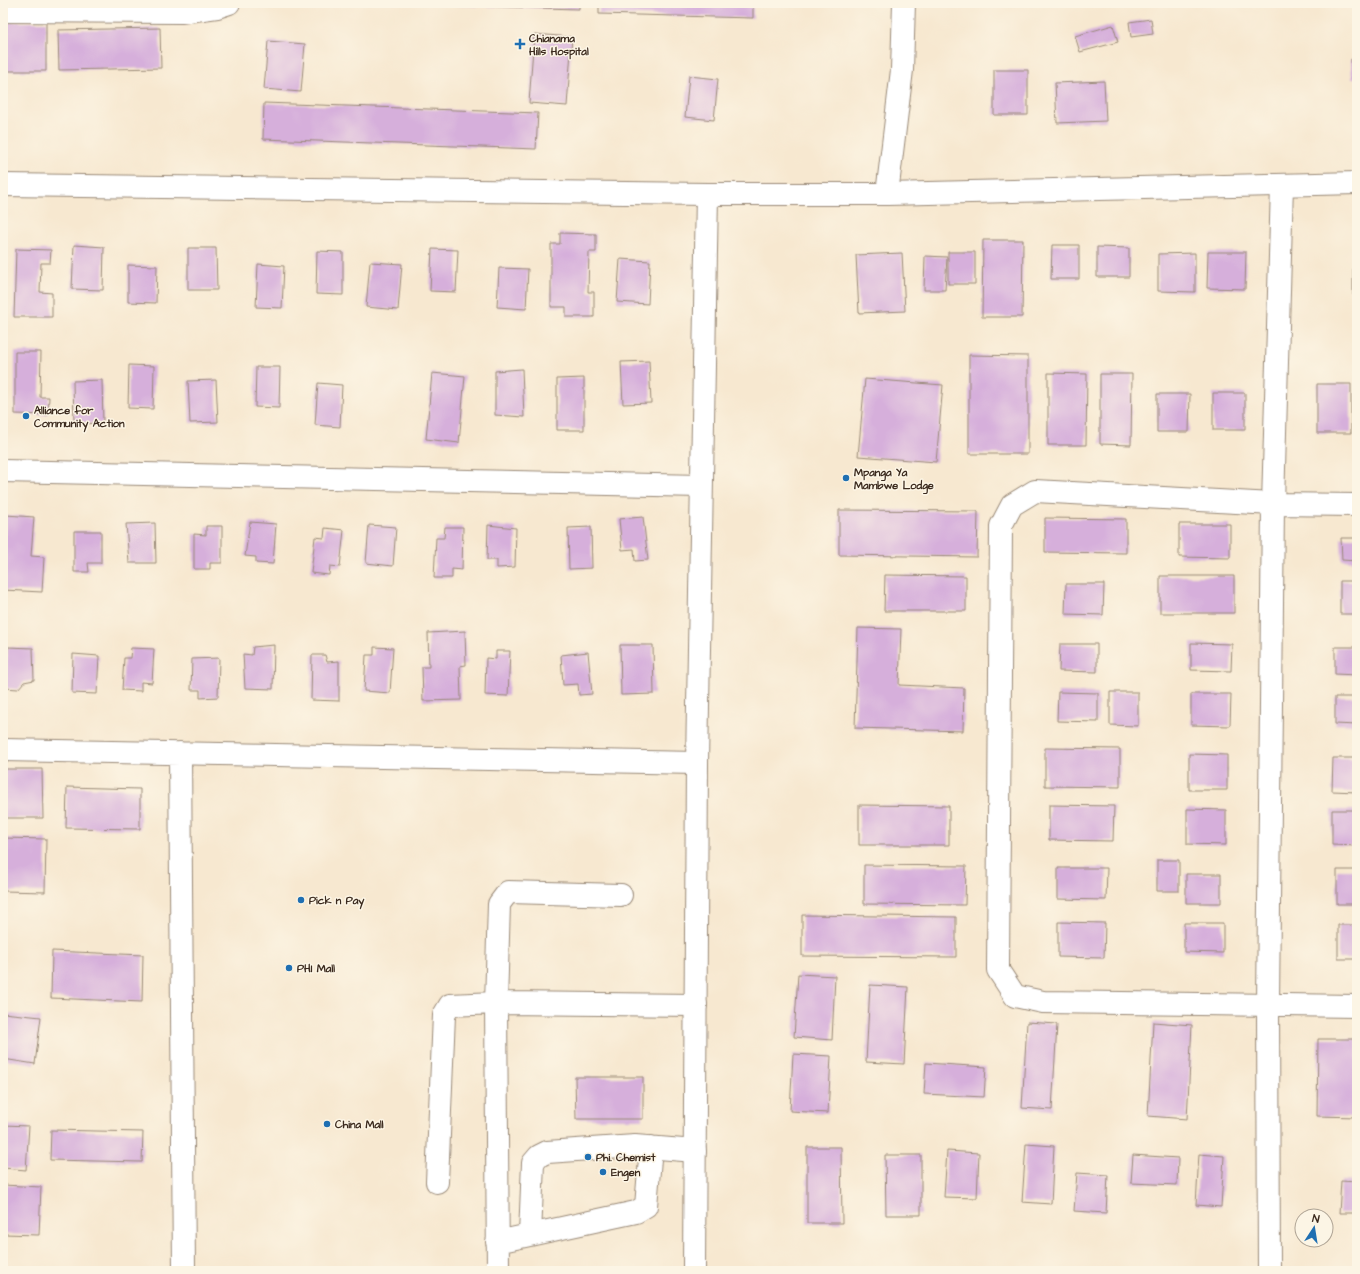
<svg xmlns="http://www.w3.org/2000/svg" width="1360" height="1274" font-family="'Architects Daughter',sans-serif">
  <rect width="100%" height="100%" fill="#fcf5e5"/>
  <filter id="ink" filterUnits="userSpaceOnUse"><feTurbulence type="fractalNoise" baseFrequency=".025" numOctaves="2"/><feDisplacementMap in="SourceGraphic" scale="8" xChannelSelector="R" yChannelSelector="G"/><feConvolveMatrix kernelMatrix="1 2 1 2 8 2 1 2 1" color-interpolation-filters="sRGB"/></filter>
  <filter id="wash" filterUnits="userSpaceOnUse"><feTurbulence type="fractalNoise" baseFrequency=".012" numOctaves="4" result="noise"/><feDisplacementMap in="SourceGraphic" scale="16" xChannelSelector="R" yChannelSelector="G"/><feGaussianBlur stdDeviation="0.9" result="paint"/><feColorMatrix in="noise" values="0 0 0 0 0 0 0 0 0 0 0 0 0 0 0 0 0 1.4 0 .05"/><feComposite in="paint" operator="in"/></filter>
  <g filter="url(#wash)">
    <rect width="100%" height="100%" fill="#f7e8d0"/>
    <g id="blocks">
      <!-- building -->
      <path fill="#d6afdb" d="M434,3h145v6l-145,-4z
        M599,3h154v15l-154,-4z
        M1151,19l2,15 -22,3 -2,-15z
        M3,22h43v49h-43z
        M1113,25l5,17 -38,10 -5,-16z
        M160,28l1,40 -102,2 -1,-40z
        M534,34l38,3 -5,69 -38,-3z
        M268,41l37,3 -4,48 -37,-3z
        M1351,59h6v19h-5z
        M994,70h34v45h-34z
        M689,76l29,3 -4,41 -29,-3z
        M1104,81l2,40 -49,2 -2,-40z
        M264,103l274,10 -2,36 -273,-10z
        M560,233l36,1v18h-7l-1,40h6v25h-28v-10h-15v-63h9z
        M983,240h40l-1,77h-40z
        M74,245l30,2 -1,43 -31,-1z
        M1052,245h27v34h-28z
        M1097,247l32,1v29h-32z
        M188,248h28l1,42h-29z
        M16,249l35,1 -1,13h-9l-1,29 12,1v24h-38z
        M432,249l26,1 -2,42 -26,-1z
        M317,251l26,1v43l-27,-1z
        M948,252h27v32h-27z
        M1208,252h38l-1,37 -38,-1z
        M902,253l3,58 -46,2 -3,-58z
        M1195,253v39l-37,-1v-37z
        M925,256l22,1 -2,33h-21z
        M620,259l30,2 -2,43 -31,-2z
        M1353,259h4v36h-4z
        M370,262l32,2 -4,46 -32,-3z
        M258,264l26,2 -2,42 -26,-1z
        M128,265l29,1 -1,37 -28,-1z
        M499,268l29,1 -2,40 -29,-2z
        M15,352h26l-1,45h9l-1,18 -33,-1z
        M969,355l59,1v98h-59z
        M649,361l2,42 -28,1 -2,-42z
        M129,365l25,1 -1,43 -25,-1z
        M256,367h24l-1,41 -24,-1z
        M522,369l2,48 -29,-2v-44z
        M432,373l33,3 -6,67 -33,-4z
        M1048,373l39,1 -1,71h-38z
        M1100,374h32l-1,71 -31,-1z
        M584,378v52h-27v-51z
        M865,379l78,6 -7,77 -78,-6z
        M102,380l1,43 -29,1 -1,-43z
        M216,380l2,42 -28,1 -2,-42z
        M318,383l24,2 -2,42 -25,-2z
        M1317,384h34v49h-34z
        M1213,393h32v37h-32z
        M1157,394h33l-1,38h-32z
        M839,510l139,1 -1,46 -138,-2z
        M6,515l28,2 -3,39 13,1 -2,35 -39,-2v-30z
        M643,517l5,43 -13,1 -1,-12 -12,1 -3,-31z
        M1045,518l81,1v34l-81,-1z
        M250,522l26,2 -3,40 -17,-1v-6l-11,-1z
        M155,523l1,40h-27l-3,-39z
        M1179,524h51v34l-51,-1z
        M369,525l27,2 -3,39 -27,-3z
        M488,525l28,3 -1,39 -18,1v-8h-10z
        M206,526h16v37h-12v6h-16v-35l12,1z
        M445,527h18l-1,43 -10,-1v9h-18l2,-40h8z
        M591,527l1,41 -23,1 -1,-41z
        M325,528l19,2 -4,37 -10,-1 -1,9 -18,-2 4,-36 9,1z
        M74,531h27v32h-13l1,9h-15z
        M1341,538h16v23l-15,-1z
        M885,575l81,1v35h-82z
        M1160,576h74v37h-74z
        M1340,581h17v33h-17z
        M1066,584h38l-1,31 -38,-1z
        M858,628l43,1 -2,56 65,3 -1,43 -108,-3z
        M465,631l1,34 -6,1 1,34 -38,1 -1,-34h7l-1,-34z
        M1191,643l41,1 -1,27 -40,-1z
        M1060,644h37v28l-38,-1z
        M274,645l-1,44 -28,-1 -2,-34 9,1 1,-8z
        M620,645h33l1,49 -33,1z
        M8,647l25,1 1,32 -10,2 -6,7 -13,-1z
        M374,647l19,1 -3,45 -26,-2 2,-36h8z
        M1335,647h22v28l-22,-1z
        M131,648l23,1 -2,34 -11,-1v9l-19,-1 2,-32h6z
        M496,651h14l-2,45 -23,-1 1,-37 10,1z
        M588,652l4,42 -13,1 -1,-11 -15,1 -2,-30z
        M73,654l26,2 -2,38 -25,-1z
        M312,655h13l2,7 12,-1v40l-28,-1z
        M219,658l-1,39 -18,1v-8h-9l1,-31z
        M1058,692l40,1v29l-41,-1z
        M1110,692h28v34l-28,-1z
        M1191,694h40l-1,32 -39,-1z
        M1335,697h22v28l-22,-1z
        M1045,748l75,1v38l-75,-1z
        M1189,754l38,1v35h-38z
        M1333,758h24v34l-25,-1z
        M3,769h39l1,49h-40z
        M67,787l73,2v40l-74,-1z
        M859,805l90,1v39h-90z
        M1049,805l65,1 -1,35 -64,-1z
        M1187,809l39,1v35l-39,-1z
        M1332,810h25v36l-25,-1z
        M3,838l43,1 -1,53 -42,-1z
        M1157,860h22v31h-22z
        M864,865l102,1 -1,39 -101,-1z
        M1058,868h49l-1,32 -48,-1z
        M1337,870h20v34h-20z
        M1186,874h35v29h-35z
        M802,915l154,2v40l-154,-1z
        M1058,922l47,1 -1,35 -46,-1z
        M1184,923h39v30l-39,-1z
        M1338,925h19v34h-19z
        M52,951l91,4 -1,47 -91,-4z
        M798,974l37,2 -3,64 -38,-3z
        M870,985l38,2 -4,77 -38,-2z
        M3,1013l38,4 -6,47 -32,-5z
        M1027,1022l30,2 -5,86 -30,-2z
        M1153,1022l39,3 -5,94 -39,-3z
        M1318,1039h39v78l-40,-1z
        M793,1054l38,2 -3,57 -38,-2z
        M926,1063l60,4 -2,30 -60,-3z
        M575,1077h68v42h-67z
        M3,1125l26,1 -3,44 -23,-2z
        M51,1130l92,2 -1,30 -92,-2z
        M1026,1144l28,2 -3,58 -29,-2z
        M807,1147h34l1,76h-35z
        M947,1151l32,2 -2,45 -33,-1z
        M1199,1154l25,2 -3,51 -25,-2z
        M885,1155h36v60h-35z
        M1133,1155l45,3 -1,27 -46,-2z
        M1077,1173l31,2 -2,38 -32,-2z
        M1341,1181l16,1 -1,31h-17z
        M3,1185l38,2 -2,48 -36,-1z"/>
    </g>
  </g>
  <g filter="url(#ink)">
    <use href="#blocks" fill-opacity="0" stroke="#998977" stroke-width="1"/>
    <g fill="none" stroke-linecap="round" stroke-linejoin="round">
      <!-- minor casing -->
      <g stroke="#998977" stroke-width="24">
        <path id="minor" d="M3,11l178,1 36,-5 12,-4
          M3,185l704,9
          M887,194l15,-124 2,-67
          M3,471l698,15
          M1357,505l-84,-1 -238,-13 -23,14 -11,21 -3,444 17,26 28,6 314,4
          M3,750l694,13
          M180,753l4,518
          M437,1182l7,-167 6,-10 46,-2 200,2
          M530,1235l3,-72 6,-7 8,-4 88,-6 60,5
          M497,1242l139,-30 10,-6 5,-59
          M498,1271l-2,-268 3,-99 9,-12 113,3
          M1269,1271l-1,-266 5,-501 9,-319"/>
      </g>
      <!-- major casing -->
      <g stroke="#998977" stroke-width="24">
        <path id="major" d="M694,1271l3,-508 10,-569h180l470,-11"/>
      </g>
      <!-- minor -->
      <use href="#minor" stroke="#fff" stroke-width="22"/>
      <!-- major -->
      <use href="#major" stroke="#fff" stroke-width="22"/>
    </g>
  </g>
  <!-- markers -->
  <g fill="#1f6fb2" stroke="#fcf5e5" stroke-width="1.5">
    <path d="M518 38h4v4h4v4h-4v4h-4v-4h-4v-4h4z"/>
    <circle cx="26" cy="416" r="4"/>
    <circle cx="846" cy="478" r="4"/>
    <circle cx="301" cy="900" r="4"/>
    <circle cx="289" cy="968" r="4"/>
    <circle cx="327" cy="1124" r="4"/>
    <circle cx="588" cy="1157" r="4"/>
    <circle cx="603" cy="1172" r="4"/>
  </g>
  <g text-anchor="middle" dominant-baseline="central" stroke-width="3" stroke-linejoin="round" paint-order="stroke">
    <!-- poi labels -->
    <g font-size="11" font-weight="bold" fill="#3b2a1e" stroke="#fcf5e5" text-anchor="start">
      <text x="529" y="38">Chianama<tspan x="529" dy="13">Hills Hospital</tspan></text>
      <text x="34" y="410">Alliance for<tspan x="34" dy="13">Community Action</tspan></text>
      <text x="854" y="472">Mpanga Ya<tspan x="854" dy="13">Mambwe Lodge</tspan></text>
      <text x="309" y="900">Pick n Pay</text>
      <text x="297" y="968">PHI Mall</text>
      <text x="335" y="1124">China Mall</text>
      <text x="596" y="1157">Phi. Chemist</text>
      <text x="611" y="1172">Engen</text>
    </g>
  </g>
  <!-- margin -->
  <rect width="1360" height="1274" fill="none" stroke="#fcf5e5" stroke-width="16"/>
  <!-- north arrow -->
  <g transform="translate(1314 1228) rotate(12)"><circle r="19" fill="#fcf5e5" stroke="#afa495"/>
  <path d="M0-3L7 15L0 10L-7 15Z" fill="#1f6fb2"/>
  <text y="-6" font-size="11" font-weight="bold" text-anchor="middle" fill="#3b2a1e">N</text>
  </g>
</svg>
